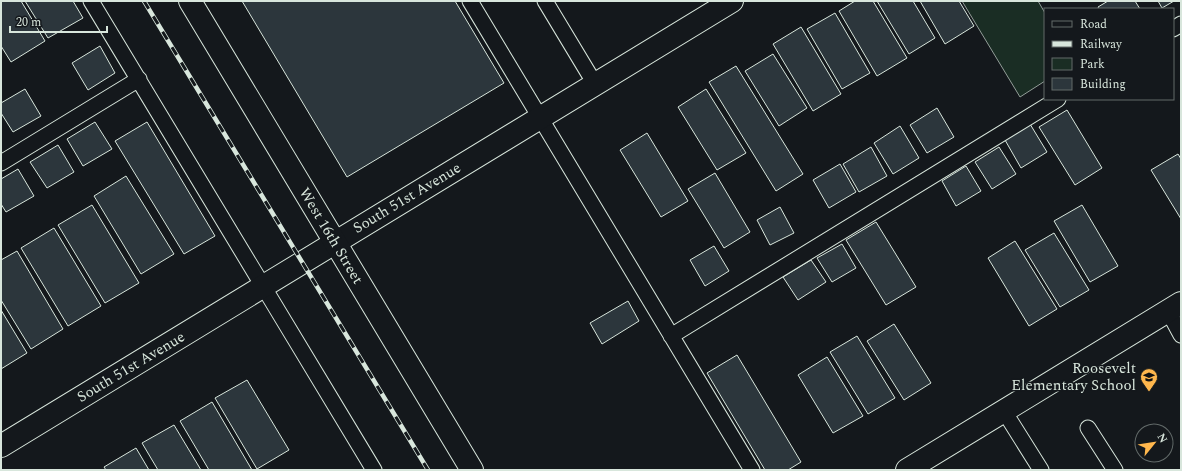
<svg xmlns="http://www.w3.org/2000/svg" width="1182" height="471" font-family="Spectral,serif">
  <rect width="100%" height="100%" fill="#14181c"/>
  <!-- green -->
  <path fill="#1a2d24" stroke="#939e99" d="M962,1h76l7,12v68l-25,16z"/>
  <!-- building -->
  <path fill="#2c363c" stroke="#d8e6dc" d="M1,1h20l24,40 -34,21 -10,-16z
    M25,1h48l10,17 -35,20z
    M242,1h213l49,82 -157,94z
    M855,1h18l34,57 -30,18 -38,-65z
    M877,1h36l22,37 -26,16z
    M920,1h39l15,25 -29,18z
    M1108,1h27l5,8h-41l-1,-2z
    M1158,1h16l-12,7z
    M835,13l35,60 -28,16 -35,-60z
    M801,27l40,67 -28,17 -40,-67z
    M100,46l15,27 -27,17 -16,-27z
    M773,54l34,54 -28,18 -34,-55z
    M736,66l67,108 -27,17 -67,-109z
    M25,89l16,27 -28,16 -12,-19v-10z
    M706,89l40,64 -29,17 -39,-63z
    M937,108l17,29 -27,16 -17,-28z
    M1067,110l35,58 -27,17 -36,-58z
    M95,122l17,27 -29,17 -16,-27z
    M147,122l68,114 -31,18 -69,-113z
    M1030,124l17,28 -26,16 -16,-28z
    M900,126l19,32 -26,16 -19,-31z
    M647,133l41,68 -27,16 -41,-67z
    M58,145l16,27 -27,16 -17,-26z
    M871,147l16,29 -28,16 -16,-28z
    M999,147l17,27 -24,15 -17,-27z
    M1178,154l3,5v60l-30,-49z
    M840,164l16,28 -27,16 -16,-28z
    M966,166l15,25 -25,15 -14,-25z
    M18,169l16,27 -28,16 -5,-8v-25z
    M715,173l35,59 -26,16 -36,-59z
    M126,176l48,78 -33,20 -47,-78z
    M92,205l47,78 -34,20 -47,-78z
    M1082,205l36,61 -28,16 -36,-61z
    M780,207l14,26 -24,12 -13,-25z
    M876,222l40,65 -30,18 -40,-65z
    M54,228l47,78 -33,20 -47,-78z
    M1054,233l35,57 -29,17 -35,-57z
    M1015,241l42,68 -28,17 -41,-68z
    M842,244l14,24 -24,14 -15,-24z
    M714,246l15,25 -24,15 -15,-26z
    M17,251l46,78 -32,20 -30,-49v-40z
    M811,260l15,22 -28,18 -15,-23z
    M628,301l11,20 -37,23 -12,-21z
    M1,310l26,43 -26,16z
    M894,324l37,59 -27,17 -37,-59z
    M857,336l38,62 -27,16 -38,-62z
    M737,355l64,107 -13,8h-23l-58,-97z
    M827,357l36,59 -30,17 -35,-58z
    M247,380l42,70 -32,19 -42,-71z
    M212,402l40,68h-43l-29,-49z
    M174,425l27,45h-43l-16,-27z
    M136,448l13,22h-43l-2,-3z"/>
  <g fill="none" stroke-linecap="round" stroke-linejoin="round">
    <!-- lane casing -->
    <g stroke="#d8e6dc" stroke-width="17">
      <path id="lane" d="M91,1l283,469
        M470,1l282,469
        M545,1l50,83
        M1173,29l8,-5
        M1,163l138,-84
        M1168,311l13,24
        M671,336l387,-237
        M1004,411l37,59
        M1088,428l27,42"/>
    </g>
    <!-- street casing -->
    <g stroke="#d8e6dc" stroke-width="24">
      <path id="street" d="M1,446l731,-445
        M907,470l274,-167"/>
    </g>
    <!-- secondary casing -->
    <g stroke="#d8e6dc" stroke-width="24">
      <path id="secondary" d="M190,1l282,469"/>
    </g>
    <!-- lane -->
    <use href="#lane" stroke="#14181c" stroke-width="15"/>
    <!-- street -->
    <use href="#street" stroke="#14181c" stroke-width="22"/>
    <!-- secondary -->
    <use href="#secondary" stroke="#14181c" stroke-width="22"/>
    <!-- rail casing -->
    <g stroke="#d8e6dc" stroke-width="4.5">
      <path id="rail" d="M144,1l284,469"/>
    </g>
    <!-- rail -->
    <use href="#rail" stroke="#14181c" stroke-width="3" stroke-dasharray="9" stroke-linecap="butt"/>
  </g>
  <!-- icons -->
  <defs>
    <g id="school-pin" transform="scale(0.9)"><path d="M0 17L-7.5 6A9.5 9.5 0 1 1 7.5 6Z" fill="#ffb74d" stroke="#14181c"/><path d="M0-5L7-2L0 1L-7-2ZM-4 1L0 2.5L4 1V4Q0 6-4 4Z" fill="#111"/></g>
  </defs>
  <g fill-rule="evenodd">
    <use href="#school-pin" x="1149" y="377"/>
  </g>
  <g text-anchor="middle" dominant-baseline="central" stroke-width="3" stroke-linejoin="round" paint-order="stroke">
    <!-- street labels -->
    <g font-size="15" fill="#d8e6dc" stroke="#14181c">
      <text transform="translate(407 198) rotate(-31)">South 51st Avenue</text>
      <text transform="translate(331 236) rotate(59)">West 16th Street</text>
      <text transform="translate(131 367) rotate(-31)">South 51st Avenue</text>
    </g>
    <!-- poi labels -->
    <g font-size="15" fill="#d8e6dc" stroke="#14181c" text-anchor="end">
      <text x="1136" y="368">Roosevelt<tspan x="1136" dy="17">Elementary School</tspan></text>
    </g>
  </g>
  <!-- border -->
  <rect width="1182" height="471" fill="none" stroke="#d8e6dc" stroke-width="4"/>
  <!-- legend -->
  <rect x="1044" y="8" width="130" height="92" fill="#14181c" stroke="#626a69"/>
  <rect x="1052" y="21" width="20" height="6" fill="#14181c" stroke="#626a69"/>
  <text x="1080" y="28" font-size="12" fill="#d8e6dc">Road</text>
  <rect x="1052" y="41" width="20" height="6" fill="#d8e6dc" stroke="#626a69"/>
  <text x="1080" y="48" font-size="12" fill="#d8e6dc">Railway</text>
  <rect x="1052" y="58" width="20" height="12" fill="#1a2d24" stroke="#626a69"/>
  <text x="1080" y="68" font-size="12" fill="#d8e6dc">Park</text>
  <rect x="1052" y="78" width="20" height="12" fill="#2c363c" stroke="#626a69"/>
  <text x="1080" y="88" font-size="12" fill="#d8e6dc">Building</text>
  <!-- north arrow -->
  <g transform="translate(1154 443) rotate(60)"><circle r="19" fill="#14181c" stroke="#626a69"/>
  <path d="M0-3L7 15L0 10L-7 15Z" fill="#ffb74d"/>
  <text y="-6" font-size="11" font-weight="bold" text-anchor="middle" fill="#d8e6dc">N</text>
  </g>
  <!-- scale -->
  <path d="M10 26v6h97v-6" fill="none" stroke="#d8e6dc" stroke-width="2"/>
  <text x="16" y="26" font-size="12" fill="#d8e6dc" stroke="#14181c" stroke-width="3" paint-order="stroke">20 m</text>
</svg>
